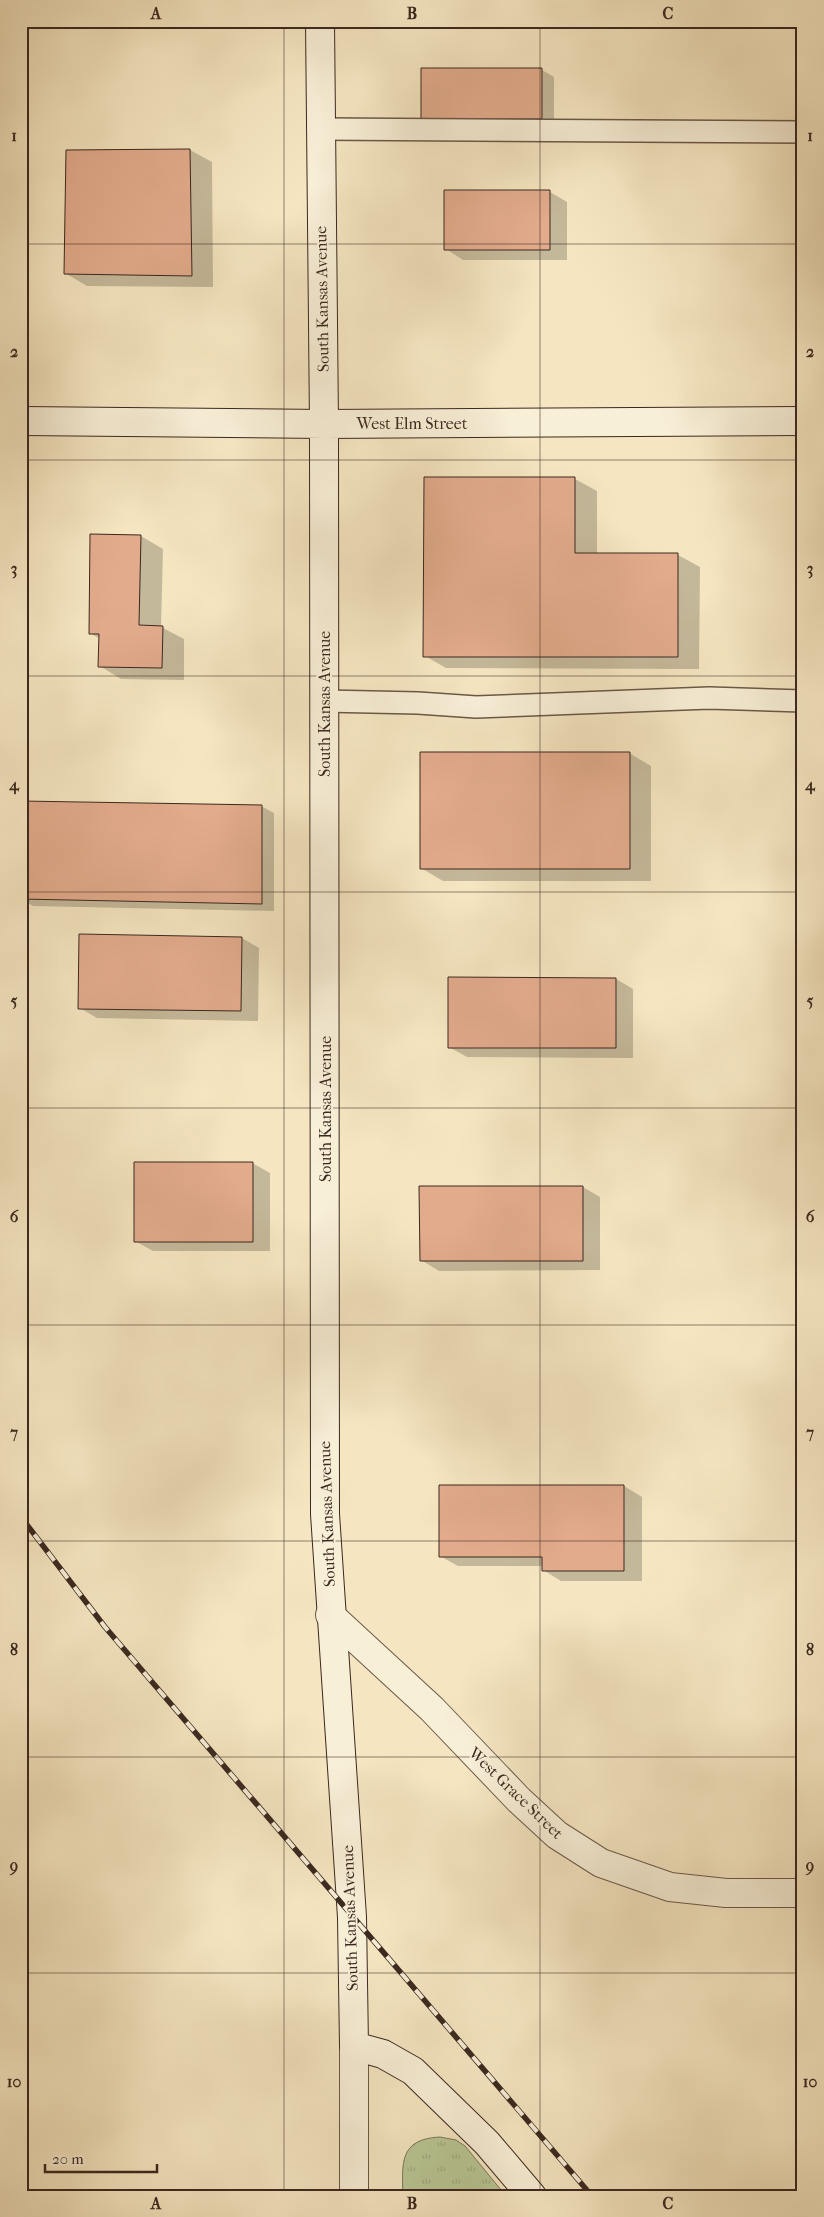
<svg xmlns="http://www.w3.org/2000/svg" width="824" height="2217" font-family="'IM FELL French Canon',serif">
  <defs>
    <pattern id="grass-tufts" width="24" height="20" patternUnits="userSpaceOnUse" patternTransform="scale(1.25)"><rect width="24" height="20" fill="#b9c695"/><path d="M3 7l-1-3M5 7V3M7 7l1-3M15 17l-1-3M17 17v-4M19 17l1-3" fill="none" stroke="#a0aa80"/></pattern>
  </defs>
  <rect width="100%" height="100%" fill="#f5e6c1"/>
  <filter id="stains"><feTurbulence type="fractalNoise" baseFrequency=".004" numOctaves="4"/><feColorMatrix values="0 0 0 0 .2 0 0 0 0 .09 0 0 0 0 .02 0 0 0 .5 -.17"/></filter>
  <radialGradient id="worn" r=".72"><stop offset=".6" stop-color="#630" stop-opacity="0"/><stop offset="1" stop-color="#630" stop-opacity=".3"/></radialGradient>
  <!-- grass -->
  <path fill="url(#grass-tufts)" stroke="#7a775a" d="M440,2137l16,3 9,6 41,50h-103c-1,-33 -4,-57 37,-59z"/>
  <!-- shadow -->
  <path fill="#0003" d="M542,70l12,7v48h-119l-13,-7z
    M190,150l22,12 1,125 -126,-1 -22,-13z
    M550,192l17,10v58h-104l-17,-11z
    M575,479l22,12v63l81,1 22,12 -1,102 -253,-1 -21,-12z
    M141,536l22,13 -2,78 23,12v41l-63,-1 -21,-13v-27l-10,-6z
    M629,753l22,13v115h-208l-22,-13z
    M261,806l13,7v98l-241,-5 -12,-7v-51z
    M242,938l17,10 -1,73 -161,-3 -17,-10z
    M616,979l17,10v69l-166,-1 -18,-10z
    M252,1163l18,10v78h-117l-18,-10z
    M583,1187l17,10v73l-161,1 -18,-11z
    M440,1486h184l18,11v84h-81l-18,-11v-4h-85l-18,-10z"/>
  <!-- building -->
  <path fill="#e2ab8c" stroke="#3b2820" d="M421,68h121v51h-121z
    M190,149l2,127 -128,-2 2,-124z
    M444,190h106v60h-106z
    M424,477h151v76h103v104h-255z
    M90,534l51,1 -2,90 24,1 -1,42 -64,-1 1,-33h-10z
    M420,752h210v117h-210z
    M21,801l241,4v99l-241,-5z
    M79,934l163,3 -1,74 -163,-2z
    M448,977l168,1v70h-168z
    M134,1162h119v80h-119z
    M419,1186h164v75h-163z
    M439,1485h185v86h-82v-14h-103z"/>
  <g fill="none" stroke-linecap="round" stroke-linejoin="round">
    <!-- lane casing -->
    <g stroke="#6a5848" stroke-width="24">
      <path id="lane" d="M321,129l482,3
        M324,701l94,2 58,4 233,-9 94,3"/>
    </g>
    <!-- street casing -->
    <g stroke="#6a5848" stroke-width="30">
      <path id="street" d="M330,1615l102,94 87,91 38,35 44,28 69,24 56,6h77
        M354,2046v150"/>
    </g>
    <!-- secondary casing -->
    <g stroke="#3b2820" stroke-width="30">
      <path id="secondary" d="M320,21l4,403 1,1090 27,403 2,129 29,8 30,17 74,72 45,53
        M21,421l303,3 479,-3"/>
    </g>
    <!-- lane -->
    <use href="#lane" stroke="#f8efd7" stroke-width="21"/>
    <!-- street -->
    <use href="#street" stroke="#f8efd7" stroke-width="28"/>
    <!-- secondary -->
    <use href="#secondary" stroke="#f8efd7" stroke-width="28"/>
    <!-- rail casing -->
    <g stroke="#3b2820" stroke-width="5.5">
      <path id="rail" d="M21,1517l84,110 487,569"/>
    </g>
    <!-- rail -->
    <use href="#rail" stroke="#f8efd7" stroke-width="4" stroke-dasharray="11" stroke-linecap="butt"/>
  </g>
  <!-- grid -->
  <path fill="none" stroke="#3b2820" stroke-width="1" stroke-opacity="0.55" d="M284,21v2175M540,21v2175M21,244h782M21,460h782M21,676h782M21,892h782M21,1108h782M21,1325h782M21,1541h782M21,1757h782M21,1973h782"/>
  <g text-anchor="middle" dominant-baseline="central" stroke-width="4" stroke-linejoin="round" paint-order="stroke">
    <!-- street labels -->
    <g font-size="16" fill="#3b2820" stroke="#f8efd7">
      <text transform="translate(322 299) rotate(-91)">South Kansas Avenue</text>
      <text x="412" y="423">West Elm Street</text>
      <text transform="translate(324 704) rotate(-90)">South Kansas Avenue</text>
      <text transform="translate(325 1109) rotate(-90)">South Kansas Avenue</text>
      <text transform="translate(327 1514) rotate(-92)">South Kansas Avenue</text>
      <text transform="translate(516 1793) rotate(44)">West Grace Street</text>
      <text transform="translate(350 1918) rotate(-92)">South Kansas Avenue</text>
    </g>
  </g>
  <!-- margin -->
  <rect width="824" height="2217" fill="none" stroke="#f5e6c1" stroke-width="55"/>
  <!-- scale -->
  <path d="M45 2164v8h112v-8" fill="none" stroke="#3b2820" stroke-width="2.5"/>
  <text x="52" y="2164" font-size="15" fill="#3b2820" stroke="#f8efd7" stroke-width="4" paint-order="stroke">20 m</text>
  <rect x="28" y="28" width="768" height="2162" fill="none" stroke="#3b2820" stroke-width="2"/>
  <g font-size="16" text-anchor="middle" font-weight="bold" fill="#3b2820">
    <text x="156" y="19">A</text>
    <text x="412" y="19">B</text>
    <text x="668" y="19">C</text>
    <text x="14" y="141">1</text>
    <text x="810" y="141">1</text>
    <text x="14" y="357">2</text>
    <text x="810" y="357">2</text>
    <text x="14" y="574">3</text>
    <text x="810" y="574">3</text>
    <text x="14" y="790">4</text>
    <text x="810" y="790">4</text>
    <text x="14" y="1006">5</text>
    <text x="810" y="1006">5</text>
    <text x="14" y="1222">6</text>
    <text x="810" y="1222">6</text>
    <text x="14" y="1438">7</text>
    <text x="810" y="1438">7</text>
    <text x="14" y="1655">8</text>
    <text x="810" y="1655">8</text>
    <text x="14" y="1871">9</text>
    <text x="810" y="1871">9</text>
    <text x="14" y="2087">10</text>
    <text x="810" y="2087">10</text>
    <text x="156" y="2209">A</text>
    <text x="412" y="2209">B</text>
    <text x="668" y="2209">C</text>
  </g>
  <rect width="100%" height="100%" filter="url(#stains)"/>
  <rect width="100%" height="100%" fill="url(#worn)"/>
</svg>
